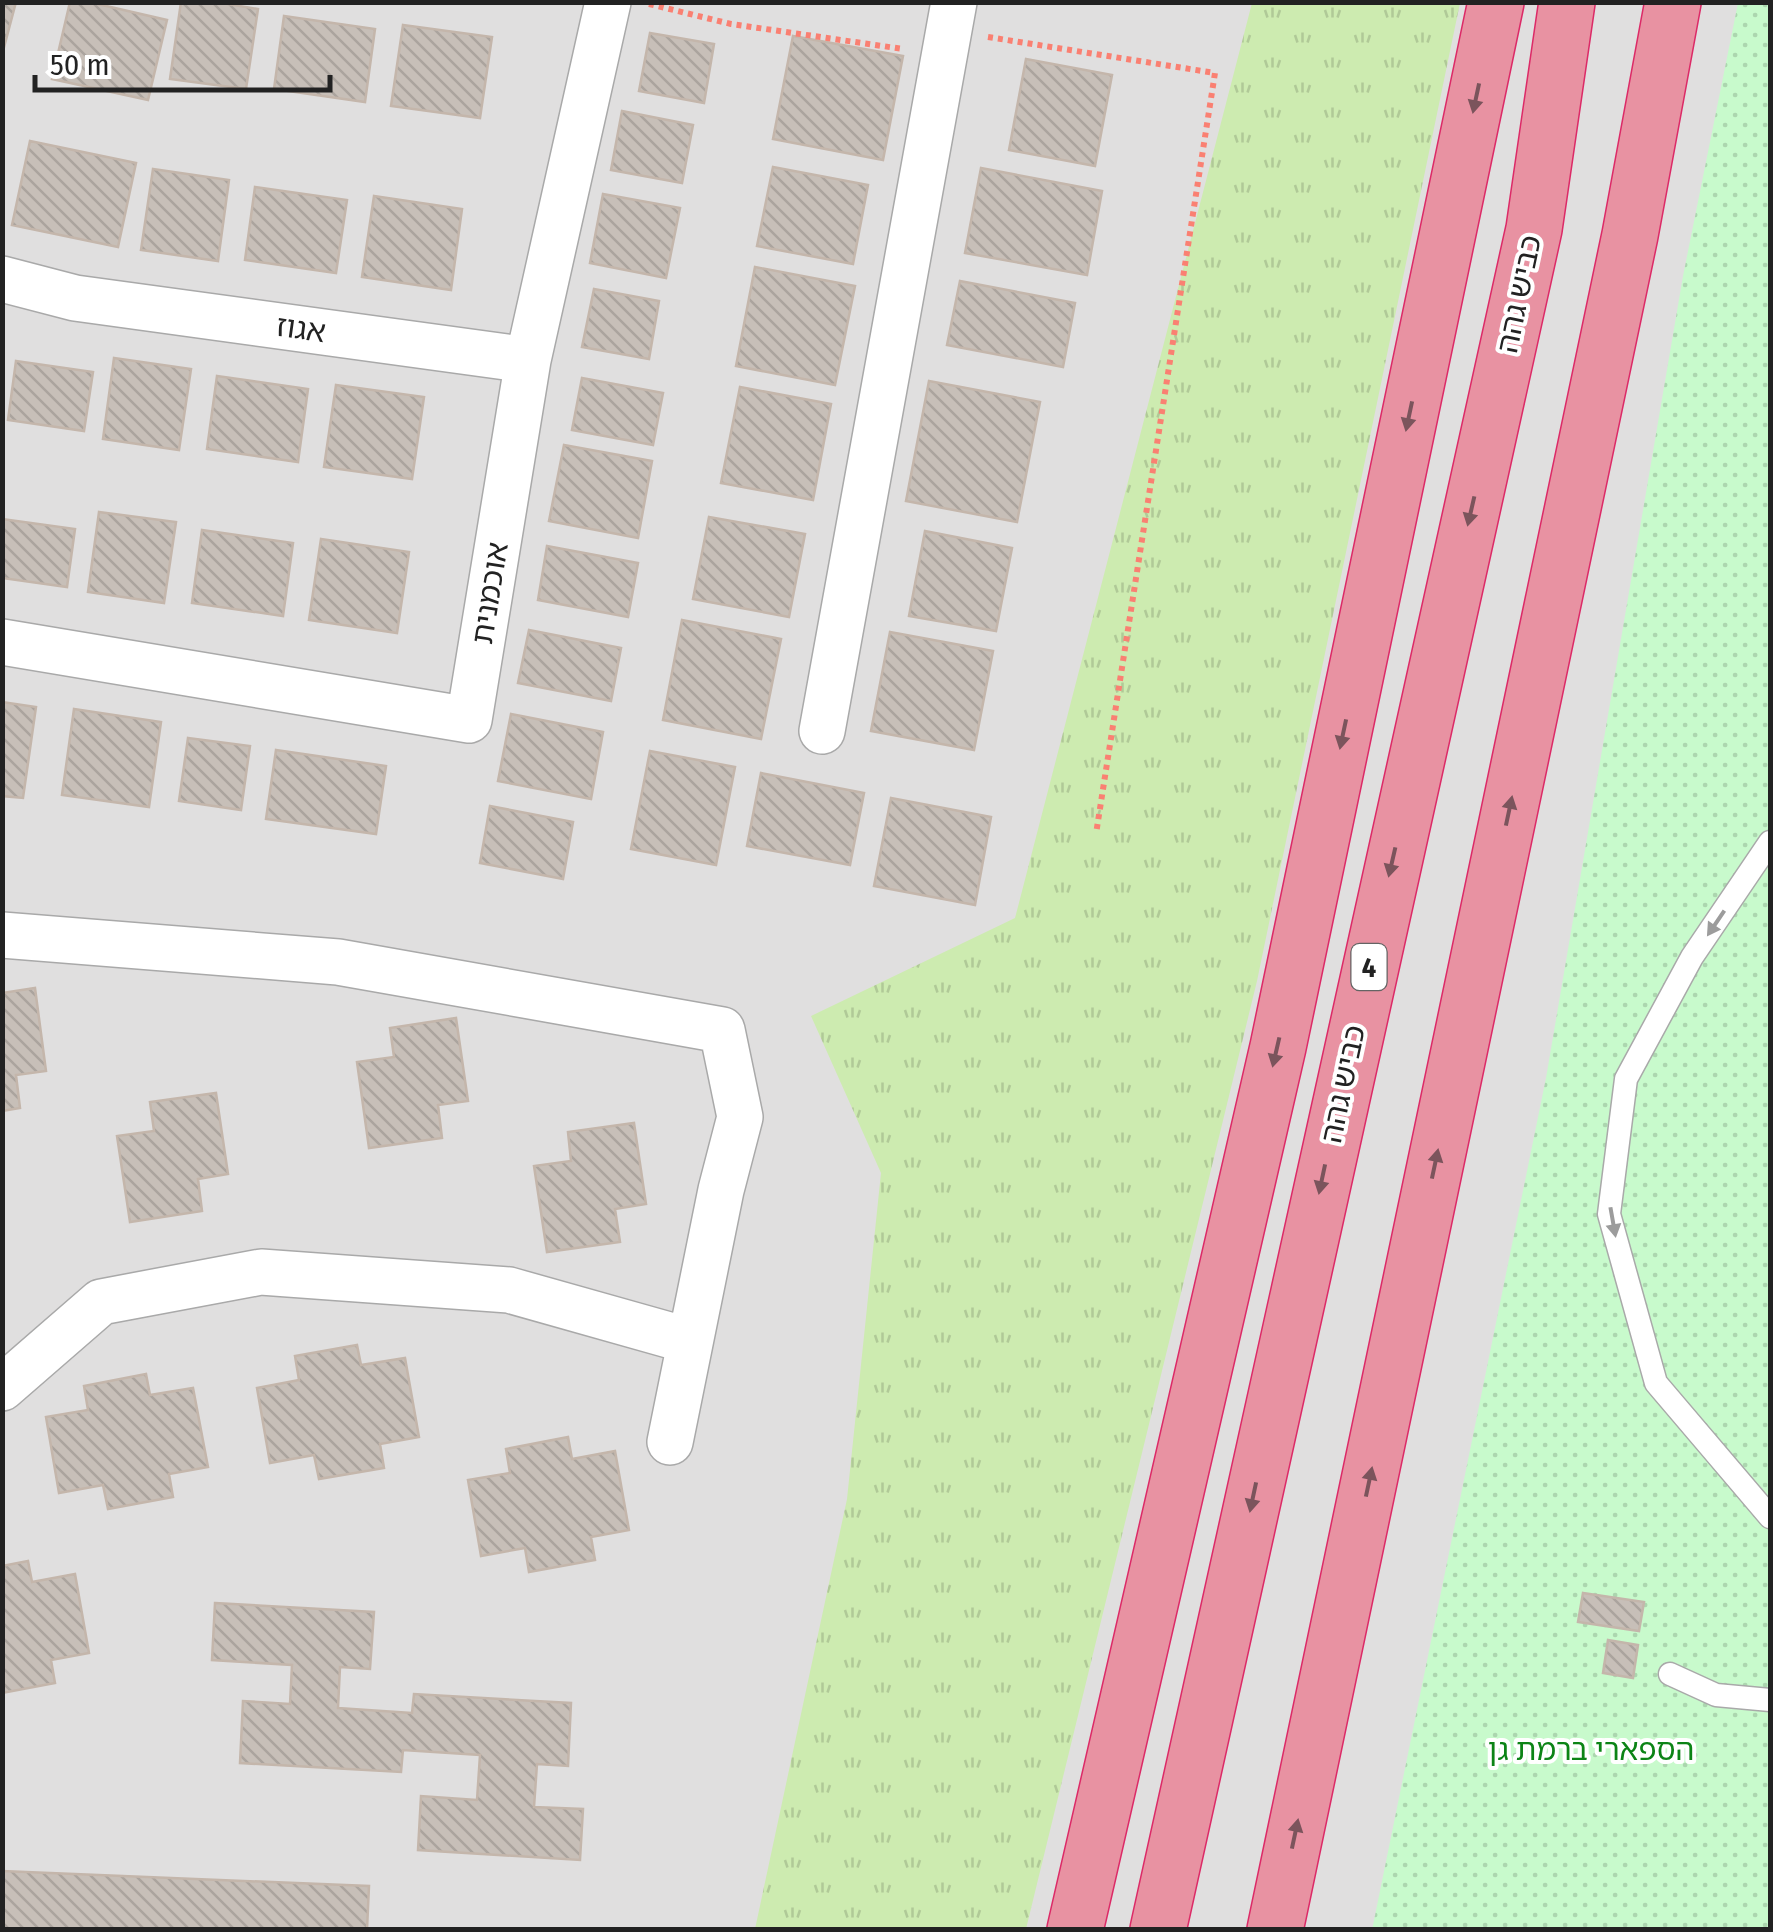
<svg xmlns="http://www.w3.org/2000/svg" width="1773" height="1932" font-family="'Fira Sans Condensed','Noto Sans Hebrew',sans-serif">
  <defs>
    <pattern id="grass-tufts" width="24" height="20" patternUnits="userSpaceOnUse" patternTransform="scale(2.5)"><rect width="24" height="20" fill="#cdebb0"/><path d="M3 7l-1-3M5 7V3M7 7l1-3M15 17l-1-3M17 17v-4M19 17l1-3" fill="none" stroke="#b0c997"/></pattern>
    <pattern id="park-dots" width="8" height="8" patternUnits="userSpaceOnUse" patternTransform="scale(2.5)"><rect width="8" height="8" fill="#c8facc"/><path d="M2 2h.1M6 6h.1" fill="none" stroke="#acd6af" stroke-width="1.8" stroke-linecap="round"/></pattern>
    <pattern id="building-back-hatch" width="6" height="6" patternUnits="userSpaceOnUse" patternTransform="scale(2.5)"><rect width="6" height="6" fill="#c7bfb8"/><path d="M-1 5l2 2M0 0l6 6M5-1l2 2" fill="none" stroke="#aba49e"/></pattern>
  </defs>
  <rect width="100%" height="100%" fill="#f2efe9"/>
  <!-- residential -->
  <path fill="#e0dfdf" d="M3,3h1767v1926l-1767,1z"/>
  <!-- grass -->
  <path fill="url(#grass-tufts)" d="M1252,3h208l-203,978 -231,948h-271l92,-430 34,-326 -70,-157 204,-98z"/>
  <!-- park -->
  <path fill="url(#park-dots)" d="M1738,3h32v1926l-398,1 174,-852 137,-802z"/>
  <!-- building -->
  <path fill="url(#building-back-hatch)" stroke="#c4b6ab" stroke-width="2.5" d="M2,2h14l-14,53z
    M70,2h19l78,18 -19,80 -96,-21z
    M181,2h35l42,7 -12,80 -76,-10z
    M284,16l91,13 -10,73 -91,-13z
    M403,25l89,12 -12,81 -89,-12z
    M650,33l64,11 -10,59 -65,-12z
    M793,36l110,20 -20,104 -110,-21z
    M1026,59l86,16 -17,91 -86,-16z
    M622,111l71,14 -11,58 -71,-13z
    M30,141l106,22 -18,84 -106,-22z
    M773,167l95,18 -15,79 -96,-18z
    M981,168l121,23 -15,84 -122,-22z
    M153,169l76,11 -11,81 -77,-11z
    M255,187l92,13 -11,73 -91,-13z
    M603,194l77,14 -14,70 -76,-15z
    M374,196l88,13 -11,81 -89,-13z
    M755,267l100,19 -20,99 -99,-19z
    M960,281l115,22 -12,64 -116,-22z
    M594,289l65,12 -10,58 -67,-12z
    M114,358l77,11 -12,81 -76,-11z
    M16,361l77,11 -9,59 -76,-11z
    M217,376l91,13 -10,73 -91,-13z
    M582,378l81,15 -10,52 -81,-15z
    M929,381l111,21 -23,120 -111,-21z
    M336,385l88,12 -12,82 -88,-12z
    M740,387l91,17 -18,96 -92,-17z
    M564,445l88,16 -14,77 -89,-17z
    M99,512l77,10 -12,81 -76,-11z
    M709,517l96,17 -16,83 -96,-18z
    M2,519l73,10 -8,58 -65,-9z
    M202,530l91,13 -10,73 -91,-13z
    M925,531l87,17 -16,83 -87,-15z
    M321,539l88,13 -12,81 -88,-13z
    M547,546l91,17 -10,54 -90,-17z
    M682,620l99,19 -20,100 -98,-19z
    M529,630l92,18 -10,53 -93,-18z
    M890,632l103,19 -19,99 -103,-19z
    M2,702l34,5 -13,91 -21,-2z
    M74,709l87,13 -12,85 -87,-12z
    M511,714l92,18 -12,67 -93,-18z
    M188,738l62,8 -9,64 -62,-9z
    M276,750l110,16 -10,68 -110,-15z
    M650,751l85,16 -19,98 -85,-16z
    M761,773l103,20 -14,72 -103,-19z
    M891,798l100,19 -16,88 -101,-19z
    M490,806l83,16 -10,57 -83,-16z
    M35,988l11,83 -30,4 4,33 -18,3v-118z
    M456,1018l12,83 -30,4 4,33 -73,10 -12,-86 37,-5 -4,-29z
    M216,1093l12,81 -30,5 4,32 -72,11 -13,-86 37,-5 -4,-29z
    M634,1123l12,81 -31,5 5,33 -73,10 -13,-86 37,-5 -3,-29z
    M357,1345l4,20 44,-7 14,79 -39,7 4,24 -65,11 -5,-24 -44,8 -13,-75 42,-8 -4,-24z
    M146,1374l4,21 43,-7 15,79 -39,7 4,23 -65,12 -5,-24 -44,8 -13,-76 42,-7 -4,-24z
    M568,1437l4,22 43,-8 14,79 -38,7 4,23 -66,12 -4,-24 -44,8 -13,-76 42,-7 -4,-24z
    M28,1561l4,21 43,-8 14,79 -38,7 4,23 -53,10v-127z
    M1583,1593l61,9 -5,29 -61,-9z
    M215,1603l159,9 -4,57 -30,-2 -2,41 74,5 2,-19 157,9 -3,63 -31,-2 -3,43 49,2 -3,51 -162,-10 3,-54 56,4 3,-45 -77,-5 -2,22 -161,-9 3,-62 47,3 2,-39 -80,-5z
    M1608,1640l30,5 -5,33 -30,-5z
    M2,1871l367,15 -2,44h-365z"/>
  <g fill="none" stroke-linecap="round" stroke-linejoin="round">
    <!-- lane casing -->
    <g stroke="#a9a9a9" stroke-width="25">
      <path id="lane" d="M1770,842l-78,115 -66,122 -17,135 47,169 114,134
        M1670,1674l46,21 54,5"/>
    </g>
    <!-- street casing -->
    <g stroke="#a9a9a9" stroke-width="48">
      <path id="street" d="M2,279l73,19 453,62
        M2,642l467,78 59,-360 80,-358
        M822,731l132,-729
        M2,935l336,27 384,68 18,87 -19,73 -51,252
        M2,1388l99,-86 160,-30 248,18 181,51"/>
    </g>
    <!-- highway casing -->
    <g stroke="#dc2a67" stroke-width="58">
      <path id="highway" d="M1075,1930l203,-883 218,-1045
        M1158,1930l376,-1701 33,-227
        M1275,1930l355,-1695 43,-233"/>
    </g>
    <!-- path -->
    <path stroke="#fa8072" stroke-width="6" stroke-dasharray="5 5" stroke-linecap="butt" d="M649,4l82,20 172,25
      M988,37l227,36 -119,761"/>
    <!-- lane -->
    <use href="#lane" stroke="#fff" stroke-width="22"/>
    <!-- street -->
    <use href="#street" stroke="#fff" stroke-width="45"/>
    <!-- highway -->
    <use href="#highway" stroke="#e892a2" stroke-width="55"/>
  </g>
  <!-- one-way arrows -->
  <defs><path id="oneway-solid" d="M-6-.8H1V-3.2L6.5 0L1 3.2V.8H-6Z" transform="scale(2.5)"/></defs>
  <g fill="#7b545c">
    <use href="#oneway-solid" transform="translate(1476 98) rotate(102)"/>
    <use href="#oneway-solid" transform="translate(1409 416) rotate(102)"/>
    <use href="#oneway-solid" transform="translate(1471 511) rotate(103)"/>
    <use href="#oneway-solid" transform="translate(1343 734) rotate(102)"/>
    <use href="#oneway-solid" transform="translate(1509 811) rotate(-78)"/>
    <use href="#oneway-solid" transform="translate(1392 862) rotate(103)"/>
    <use href="#oneway-solid" transform="translate(1276 1052) rotate(103)"/>
    <use href="#oneway-solid" transform="translate(1435 1164) rotate(-78)"/>
    <use href="#oneway-solid" transform="translate(1322 1179) rotate(102)"/>
    <use href="#oneway-solid" transform="translate(1369 1482) rotate(-78)"/>
    <use href="#oneway-solid" transform="translate(1253 1497) rotate(102)"/>
    <use href="#oneway-solid" transform="translate(1295 1834) rotate(-78)"/>
  </g>
  <g fill="#9c9c9c">
    <use href="#oneway-solid" transform="translate(1716 923) rotate(124)"/>
    <use href="#oneway-solid" transform="translate(1613 1222) rotate(80)"/>
  </g>
  <g text-anchor="middle" dominant-baseline="central" stroke-width="8" stroke-linejoin="round" paint-order="stroke">
    <!-- shield labels -->
    <rect fill="#fff" stroke="#646464" stroke-width="2.5" x="1351.5" y="944" width="35" height="46" rx="8"/>
    <g font-size="28" font-weight="bold" fill="#222">
      <text x="1369" y="967">4</text>
    </g>
    <!-- street labels -->
    <g font-size="30" fill="#222" stroke="#fff">
      <text transform="translate(1519 294) rotate(-78)">כביש גהה</text>
      <text transform="translate(301 329) rotate(8)">אגוז</text>
      <text transform="translate(490 593) rotate(-81)">אוכמנית</text>
      <text transform="translate(1343 1084) rotate(-78)">כביש גהה</text>
    </g>
    <!-- park labels -->
    <g font-size="30" fill="#0c8416" stroke="#fff">
      <text x="1591" y="1750">הספארי ברמת גן</text>
    </g>
  </g>
  <!-- border -->
  <rect width="1773" height="1932" fill="none" stroke="#222222" stroke-width="10"/>
  <!-- scale -->
  <path d="M35 75v15h295v-15" fill="none" stroke="#222222" stroke-width="5"/>
  <text x="50" y="75" font-size="30" fill="#222222" stroke="#ffffff" stroke-width="8" paint-order="stroke">50 m</text>
</svg>
